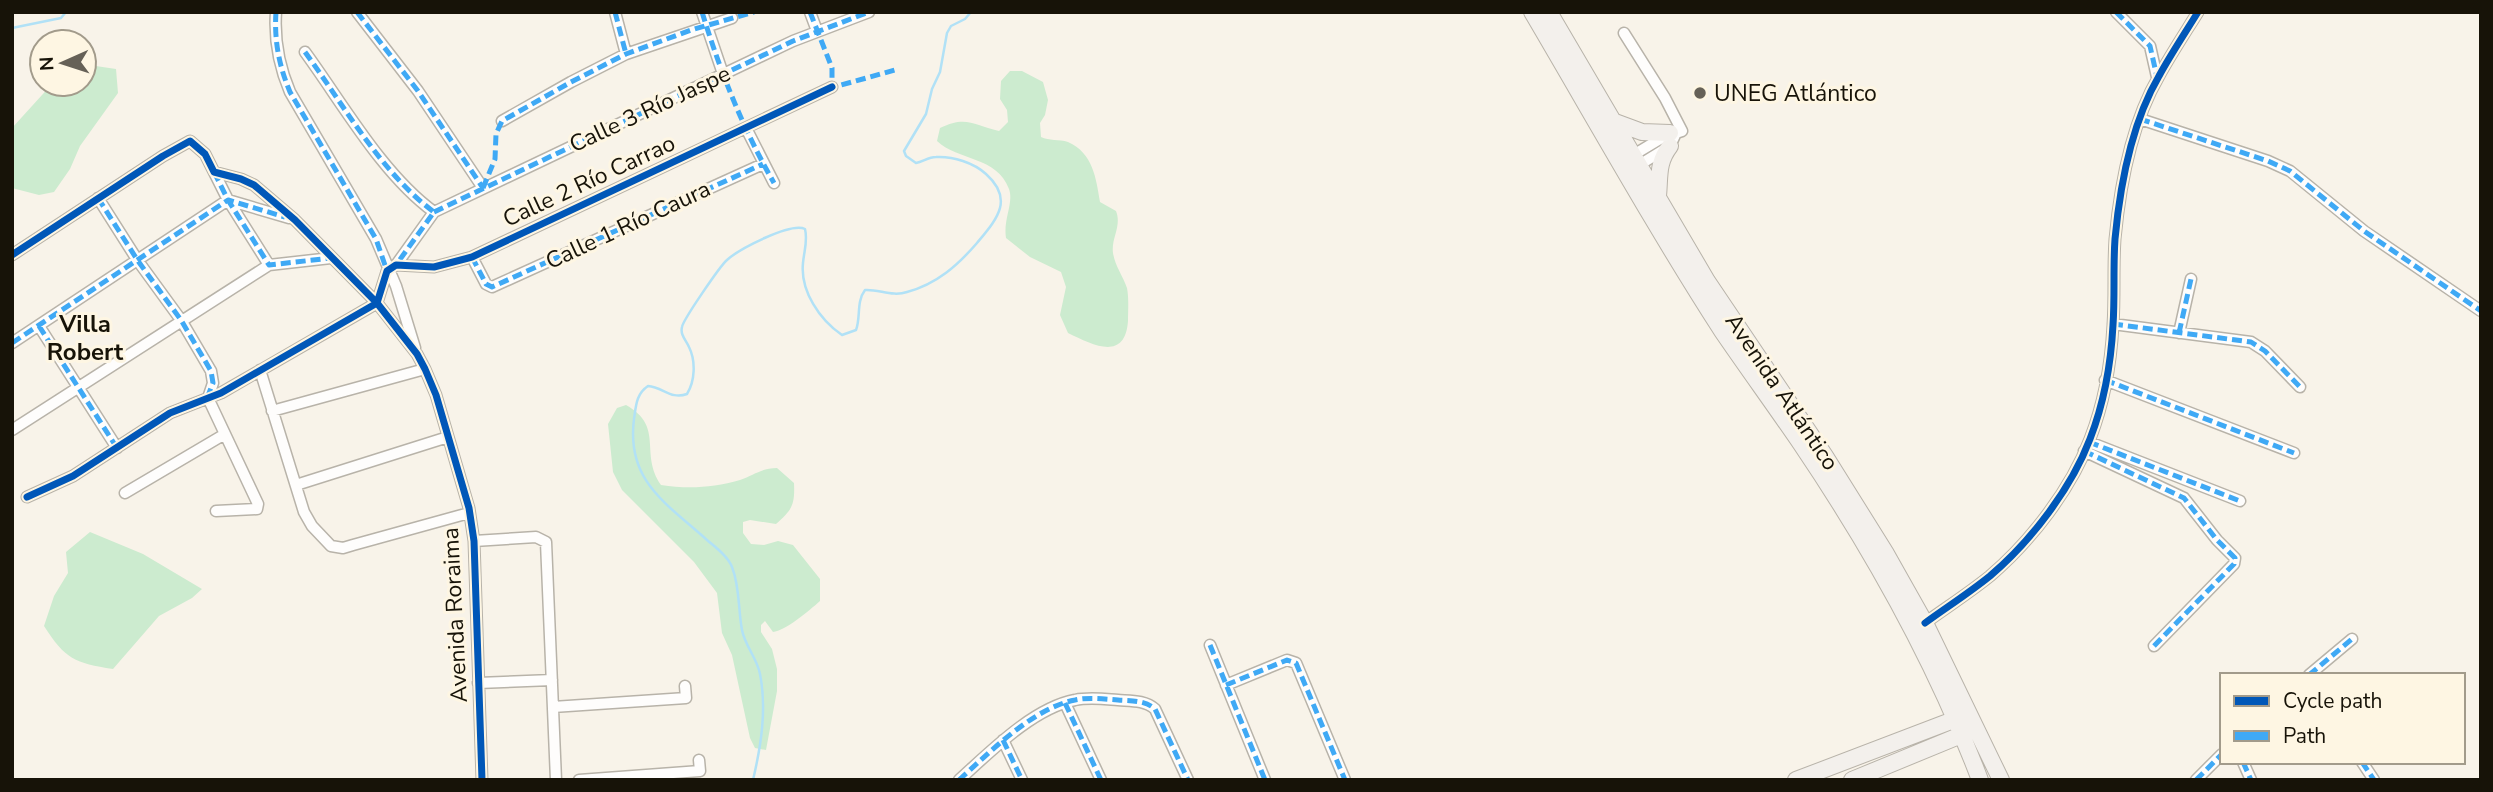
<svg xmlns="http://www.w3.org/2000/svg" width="2493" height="792" font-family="'Nunito Sans',sans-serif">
  <rect width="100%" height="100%" fill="#f8f3e9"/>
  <!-- green -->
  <path fill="#ccebcf" d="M89,65l27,4 2,24 -38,53 -10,23 -16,23 -15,3 -27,-7v-60l40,-44h32v-16z
    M1010,71h12l21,11 5,18 -3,15 -5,8 1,14c8,4 18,2 27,5 25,11 28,36 32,60l16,9c6,15 -5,27 -3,42 2,13 10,23 14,35 2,10 1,23 1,33 -3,41 -35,24 -60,12l-8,-18 6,-28 -5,-15 -31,-15 -24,-19c-3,-19 8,-35 3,-49 -12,-33 -51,-28 -72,-48l3,-13c26,-13 34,-3 59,3l9,-9 -1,-12 -7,-11 1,-18z
    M626,405c39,22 13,48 35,80 26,4 52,3 79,-5 14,-5 22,-12 37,-12l17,15c1,22 -2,27 -18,41l-26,-4 -7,2v11l8,11 13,1 14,-4 15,4 27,34v22c-10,9 -35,30 -47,31l-8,-11 -4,4v7l11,17 5,20v22l-11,59 -11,-2 -5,-10 -18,-83 -10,-22 -5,-40 -23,-31 -72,-72 -9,-18 -5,-48 9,-16z
    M90,532l53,22 59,35 -10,9 -33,18 -46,53c-38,-6 -48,-10 -69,-43l10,-30 14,-23 -2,-21z"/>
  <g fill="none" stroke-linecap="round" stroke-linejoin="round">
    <!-- stream -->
    <path stroke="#b1e1f6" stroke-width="2.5" d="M12,28l49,-10 5,-6
      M753,780c8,-34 14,-71 7,-106 -3,-16 -15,-28 -18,-44 -4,-21 -2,-43 -10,-63 -4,-11 -17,-20 -25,-27 -41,-37 -81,-59 -73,-121 2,-13 2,-25 14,-33 15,1 23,14 39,8 8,-13 9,-33 2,-47 -3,-7 -9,-12 -7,-20 1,-7 38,-61 45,-67 12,-11 64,-38 78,-31 3,12 -1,22 -2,34 -3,28 17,57 39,72l14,-5c5,-13 0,-28 9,-40 14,-1 27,7 42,2 30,-8 51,-27 70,-49 19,-23 38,-43 9,-69 -12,-11 -33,-18 -50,-17 -8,0 -13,5 -20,6l-10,-7 -2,-5 22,-37 6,-25 8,-17 7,-39 4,-7 14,-7 6,-7"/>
    <!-- minor casing -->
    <g stroke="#b8b3a9" stroke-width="13">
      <path id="minor" d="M276,12c-2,28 3,54 14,80l86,147 20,47 19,62
        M357,12l61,79 65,97
        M615,12l11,42
        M702,12l21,62
        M810,12l7,19
        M2116,12l34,34 7,31
        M1624,33l41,65 17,33 -6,2 -6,13 -34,21
        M305,52c38,52 77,122 129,160l-38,53
        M2140,119l128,42 22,10 74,60 117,80
        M502,121l69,-39 55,-28 106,-36
        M746,128l28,55
        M1630,157l40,-24
        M214,172l14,28 41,65
        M98,198l40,63 43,59 30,51 2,12 -5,15
        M434,212l359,-171 76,-29
        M12,255l151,-99 27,-15 15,13 9,18 27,7 13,6 41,35 82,83 40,51 8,15 11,26 33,113 5,33 8,239
        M472,257l14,27 6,3 271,-123
        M377,303l10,-32 9,-6 38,2 38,-10 360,-170
        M2113,324l138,18 14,9 35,36
        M39,326l78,122
        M2179,333l12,-54
        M12,343l216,-143 61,18
        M260,370l44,142 8,14 19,20 12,2 10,-3 116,-32
        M2105,380l189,73
        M208,398l50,106 -1,5 -41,2
        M272,411l153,-42
        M12,430l257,-165 62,-7
        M2089,442l151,59
        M2084,451l100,47 33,42 18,18 -1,6 -80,82
        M296,485l152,-48
        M125,493l100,-59
        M27,497l46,-21 97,-63 51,-20 156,-90
        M474,541l62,-4 10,5 10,238
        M1925,623c22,-16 44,-30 65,-47 41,-35 81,-87 100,-137 14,-36 21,-76 23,-114 2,-29 0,-57 2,-86 5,-54 16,-115 44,-163 12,-22 26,-43 39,-64
        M1210,645l55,135
        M2309,675l43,-36
        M478,683l74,-3
        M1226,685l61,-25 9,3 49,117
        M1065,703l36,77
        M553,707l133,-9 -1,-12
        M1003,740l19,40
        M2243,762l8,18
        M2362,762l12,18
        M579,780l121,-9 -1,-11
        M959,780c31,-28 74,-72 116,-80 14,-3 29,-1 43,0 13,1 27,0 37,9l33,71
        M2196,780l26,-26"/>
    </g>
    <!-- secondary casing -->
    <g stroke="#b8b3a9" stroke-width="18">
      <path id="secondary" d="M1532,12c63,107 123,215 190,319 26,38 53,75 79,113 71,105 134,217 179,336
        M1549,12l158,269 118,175 60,96 40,71 76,157
        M1615,122l27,10 28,1
        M1658,196c2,-20 -1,-33 12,-50
        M1796,780l168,-64
        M1852,780l119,-49"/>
    </g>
    <!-- minor -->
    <use href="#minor" stroke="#fefdfc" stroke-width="10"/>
    <!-- secondary -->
    <use href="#secondary" stroke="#f3f0ec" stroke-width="16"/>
    <!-- quiet -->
    <path stroke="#3fa9f5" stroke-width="5" stroke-dasharray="10 5" stroke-linecap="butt" d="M276,12c-2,28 3,54 14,80l86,147 11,32
      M357,12l61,79 65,97
      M615,12l11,42
      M702,12c18,59 41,117 72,171
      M810,12l22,56v19
      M2116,12l34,34 7,31
      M305,52c38,52 77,122 129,160l-38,53
      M827,89l68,-19
      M2140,119l128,42 22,10 74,60 117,80
      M214,172l14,28 41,65 62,-7
      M483,188l12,-29 1,-25 6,-13 69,-39 55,-28 65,-24 63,-18
      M98,198l40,63 43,59 30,51 2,12 -6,15
      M434,212l359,-171 76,-29
      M472,257l14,27 6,3 271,-123
      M2113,324l138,18 14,9 35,36
      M39,326l78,122
      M2179,333l12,-54
      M12,343l216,-143 57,17
      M2105,380l189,73
      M2089,442l151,59
      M2084,451l100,47 33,42 18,18 -1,6 -80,82
      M1210,645l55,135
      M2309,675l43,-36
      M1226,685l61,-25 9,3 49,117
      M1065,703l36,77
      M1003,740l19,40
      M2243,762l8,18
      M2362,762l12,18
      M959,780c31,-28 74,-72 116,-80 14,-3 29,-1 43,0 13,1 27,0 37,9l33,71
      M2196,780l26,-26"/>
    <!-- cycleway casing -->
    <g stroke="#fef6e3" stroke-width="11">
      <path id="cycleway" d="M12,255l151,-99 27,-15 15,13 9,18 27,7 13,6 41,35 82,83 40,51 8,15 11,26 33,113 5,33 8,239
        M377,303l10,-32 9,-6 38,2 38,-10 360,-170
        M27,497l46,-21 97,-63 51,-20 156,-90
        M1925,623c22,-16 44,-30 65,-47 41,-35 81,-87 100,-137 14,-36 21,-76 23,-114 2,-29 0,-57 2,-86 5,-54 16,-115 44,-163 12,-22 26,-43 39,-64"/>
    </g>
    <!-- cycleway -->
    <use href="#cycleway" stroke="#0057b8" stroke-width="7"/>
  </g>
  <!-- markers -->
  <circle fill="#666157" stroke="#fef6e3" stroke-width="2.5" cx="1700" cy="93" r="7"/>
  <g text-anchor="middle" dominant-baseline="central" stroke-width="6" stroke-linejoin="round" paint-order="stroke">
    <!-- poi labels -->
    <g font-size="23" fill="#171308" stroke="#fef6e3" text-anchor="start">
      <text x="1714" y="93">UNEG Atlántico</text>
    </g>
    <!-- street labels -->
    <g font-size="23" fill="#171308" stroke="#fef6e3">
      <text transform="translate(650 109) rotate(-25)">Calle 3 Río Jaspe</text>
      <text transform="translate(589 181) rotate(-25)">Calle 2 Río Carrao</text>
      <text transform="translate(628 225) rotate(-25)">Calle 1 Río Caura</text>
      <text transform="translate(1782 392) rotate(56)">Avenida Atlántico</text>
      <text transform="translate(455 615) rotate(-93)">Avenida Roraima</text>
    </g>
    <!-- neighbourhood labels -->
    <g font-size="24" font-weight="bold" fill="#171308" stroke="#fef6e3">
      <text x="85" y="324">Villa<tspan x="85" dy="28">Robert</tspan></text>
    </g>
  </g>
  <!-- border -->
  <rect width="2493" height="792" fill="none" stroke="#171308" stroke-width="28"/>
  <!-- legend -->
  <rect x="2220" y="673" width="245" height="91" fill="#fef6e3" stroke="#a29b8b" stroke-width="2"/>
  <rect x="2234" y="696" width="35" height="10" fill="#0057b8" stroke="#a29b8b" stroke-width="2"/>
  <text x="2283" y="708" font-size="21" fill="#171308">Cycle path</text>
  <rect x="2234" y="731" width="35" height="10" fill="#3fa9f5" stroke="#a29b8b" stroke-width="2"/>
  <text x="2283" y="743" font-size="21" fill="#171308">Path</text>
  <!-- north arrow -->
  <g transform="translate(63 63) rotate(267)"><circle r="33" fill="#fef6e3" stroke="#a29b8b" stroke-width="2"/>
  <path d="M0-5L12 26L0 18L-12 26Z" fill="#666157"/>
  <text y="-10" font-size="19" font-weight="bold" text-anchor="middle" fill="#171308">N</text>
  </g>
</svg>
